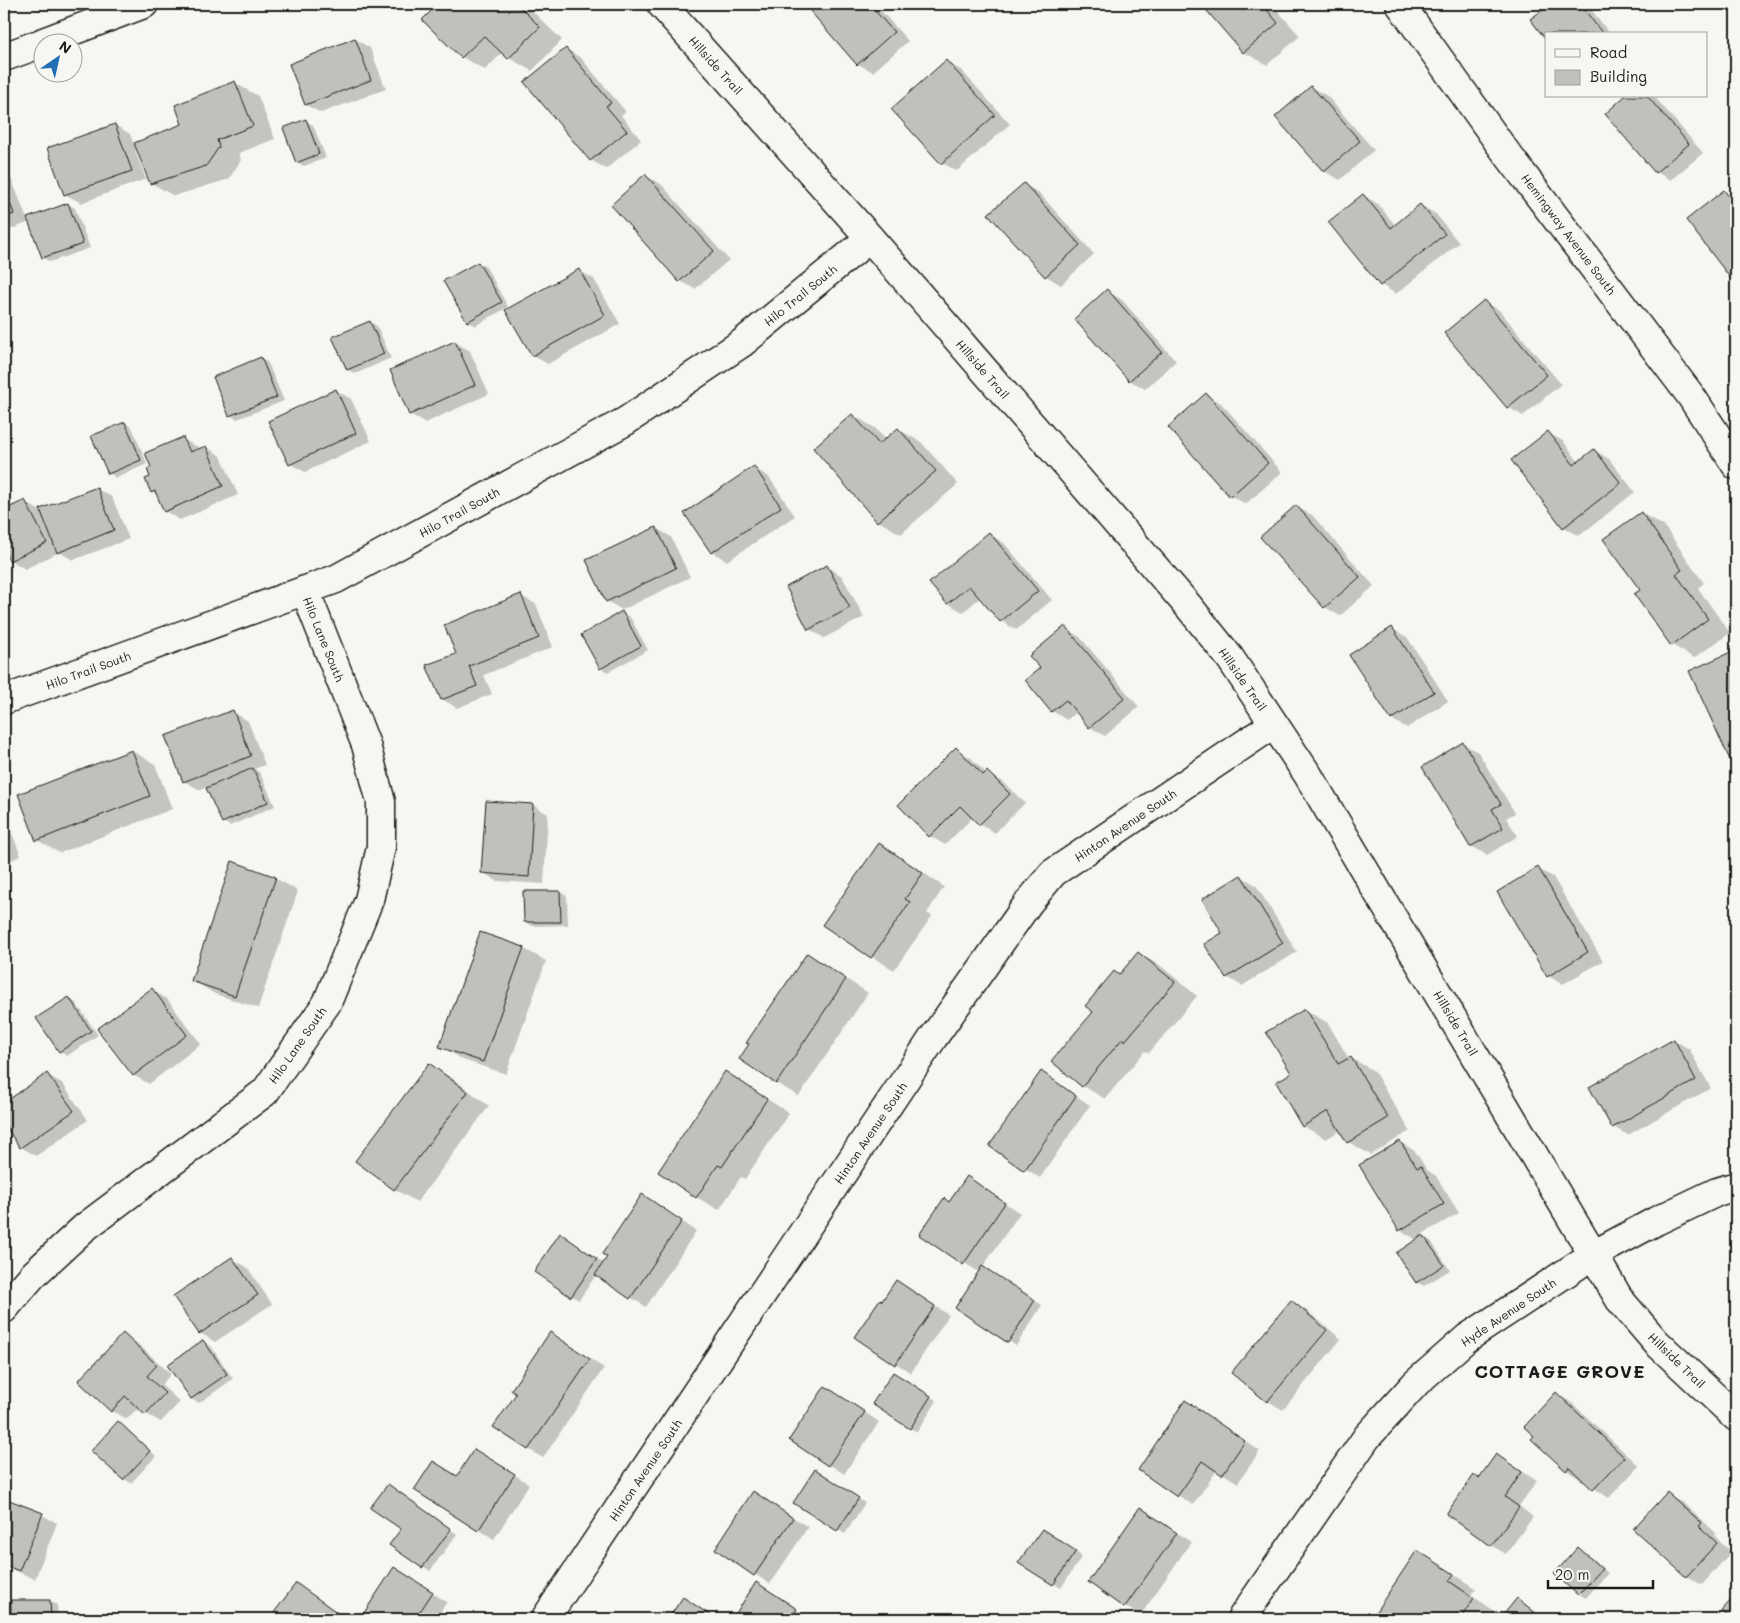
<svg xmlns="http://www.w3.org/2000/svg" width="1740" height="1623" font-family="Mali,sans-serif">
  <rect width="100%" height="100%" fill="#f6f6f2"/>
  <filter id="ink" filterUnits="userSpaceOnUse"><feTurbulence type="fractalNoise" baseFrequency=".02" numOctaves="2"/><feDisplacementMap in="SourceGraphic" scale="10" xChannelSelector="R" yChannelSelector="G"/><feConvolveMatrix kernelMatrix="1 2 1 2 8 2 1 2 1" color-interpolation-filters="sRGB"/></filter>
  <g filter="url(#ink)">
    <!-- shadow -->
    <path fill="#0003" d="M439,4h86l37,36 -30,31 -23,-13 -6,-6 -18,18 -23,-13 -38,-37z
      M805,4h70l33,37 -35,31 -15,-8z
      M1202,4h70l28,32 -33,29 -23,-13z
      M1553,4h34l23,30h-64v4l-14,-19z
      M355,39l15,9 16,41 -65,24 -15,-8 -16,-41z
      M566,49l15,9 45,54 -5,3 20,25 -35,29 -15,-9z
      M946,62l15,8 49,54 -53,47 -15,-8z
      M235,83l23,13 17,43 -36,14 2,7 -12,19 -55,17 -23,-13 -13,-34 -3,1 11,29 -65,24 -16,-9 50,-69 15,9 4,11 49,-20z
      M1312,87l15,9 47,54 -34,30 -16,-9z
      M1627,96h27l49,57 -32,27 -15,-8z
      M306,121l7,4 13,33 -22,8 -7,-4z
      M4,175l8,5 15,39 41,-15 7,4 15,40 -40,14 -7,-4 -13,-36 -26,10z
      M646,176l15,8 68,76 -34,29 -15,-8z
      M1024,184l15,9 55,61 -33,31 -15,-9z
      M1724,192l12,7v85v-1z
      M1363,195l15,9 18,22 24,-21 16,9 23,29 -63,51 -15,-9 -51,-63z
      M478,263l8,4 22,40 -33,19 -7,-5z
      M578,270l16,9 26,45 -72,40 -15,-8z
      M1107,291l15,9 54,61 -31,28 -16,-9z
      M1484,302l15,8 62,74 -38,32 -15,-9 -62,-74z
      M370,322l7,4 14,32 -36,16 -7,-4z
      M455,342l15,9 19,43 -64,29 -15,-9z
      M261,358l7,5 16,38 -47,18 -7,-4z
      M336,390l15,9 20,42 -66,31 -15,-8z
      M1206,395l15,8 61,69 -36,32 -15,-8z
      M853,415l22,13 11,12 12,-11 23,13 37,42 -57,50 -23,-13z
      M124,423l8,4 15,37 -31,14 -7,-5z
      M1548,433l15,8 16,21 15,-12 15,9 26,33 -56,44 -15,-9z
      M182,439l16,8 1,3 7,-3 15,9 17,39 -58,25 -15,-9 -6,-15 -7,-4v-14z
      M754,468l15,9 26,39 -68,45 -15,-9z
      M97,489l15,8 17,42 -56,21 -14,-8 -34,17 -15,-9 -6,-12v-37l21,-9 15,9z
      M1296,507l16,8 62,71 -34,30 -15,-9z
      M1641,513l23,13 40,57 -6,5 32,45 -36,25 -22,-13 -30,-54z
      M656,528l15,9 19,40 -68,33 -15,-9z
      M989,534l15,9 48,57 -36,30 -15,-9 -20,-24 -18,15 -15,-8 -18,-21z
      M827,567l15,9 22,41 -40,21 -15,-9z
      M4,571l8,20 -8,3z
      M521,596l15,8 17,43 -69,28 8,19 -35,14 -15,-9 15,-45z
      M622,613l8,4 18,33 -40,22 -7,-4z
      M1065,628l15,9 59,70 -34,29 -15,-9 -13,-16 -10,9 -15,-9 -11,-43z
      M1392,629l15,8 41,64 -41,27 -16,-9z
      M1733,652l3,2v116l-45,-99z
      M233,712l15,9 17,44 -11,4 6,4 15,33 -45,20 -7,-4 -16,-35 -7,3 -16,-9z
      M1463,744l15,8 37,61 -9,5 12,18 -31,19 -16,-9 -48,-79z
      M956,749l15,9 15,15 16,8 23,22 -30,30 -15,-9 -7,-7 -28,28 -15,-9z
      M132,751l23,13 17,45 -112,44 -23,-13z
      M487,802l46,3 15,9 -4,70 -47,-3 -15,-9z
      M4,813l17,43 -17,7z
      M879,845l23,13 42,29 -17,26 5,3 -38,54 -22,-13 -48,-33z
      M1538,869l15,8 50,84 -40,23 -15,-8z
      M1241,876l15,9 41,67 -55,34 -15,-9 -3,-44z
      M275,878l23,13 -40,117 -43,-14 -23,-14z
      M560,892l7,4 1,29 -36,1 -7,-5z
      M523,948l23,13 -40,113 -43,-14 -22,-14z
      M1138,953l23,13 36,30 -48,57 -4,-2 -40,48 -22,-13 11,-74 26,-36z
      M807,954l61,39 -69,103 -23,-13 -26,-39z
      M152,990l15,9 34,45 -52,40 -16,-9z
      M69,998l7,5 22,32 -31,21 -7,-5 -22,-32z
      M1305,1010l23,13 21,36 2,-1 23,13 36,60 -39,24 -23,-13 -7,-12 -15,9 -23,-13 -11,-52z
      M1674,1040l15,9 22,39 -83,47 -15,-8z
      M429,1065l23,13 37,28 -72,96 -23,-13z
      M726,1073l63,40 -44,66 -4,-2 -22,33 -23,-13z
      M1041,1073l49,32 -50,73 -49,-32z
      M47,1075l15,8 26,37 -52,36 -15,-9 -17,-25v-18z
      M1400,1142l15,9 12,19 9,6 23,37 -38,22 10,6 19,29 -26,16 -7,-4v-42l-17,-10z
      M967,1178l53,35 -38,55 60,37 -26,41 -7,-5 -29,-68 -59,-38 29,-32z
      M658,1205l38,26 -50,76 -50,-32 -17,25 -7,-4 -4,-57 36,25z
      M232,1259l15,8 25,37 -57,38 -15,-9z
      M897,1282l52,33 -38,58 -55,-36z
      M1291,1301l15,9 35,29 -58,71 -15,-9 -35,-28z
      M551,1334l53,34 -61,90 -15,-9 -10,-56z
      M123,1335l15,9 33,30 -10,11 19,17 -19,20 -15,-8 -7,-7 -12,12 -15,-8z
      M204,1342l7,4 22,33 -34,24 -8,-4z
      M901,1377l36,24 -20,31 -7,-4z
      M1556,1394l15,8 68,64 -30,32 -43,-28z
      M841,1396l38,26 -35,52 -54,-35z
      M1186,1402l74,49 -22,32 -21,-13 -24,35 -54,-35z
      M118,1423l7,4 31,29 -25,27 -7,-4z
      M1497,1455l40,26 -18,25 14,11 -27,37 -15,-9 -12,-65z
      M490,1459l39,25 -35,55 -78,-49 42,-13z
      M822,1475l43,28 -20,31 -50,-31z
      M395,1489l62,45 -27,37 -39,-26 12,-16z
      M1667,1493l15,9 34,31 -2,2 17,17 -29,33 -16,-9z
      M4,1499l38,16 15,8 -22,56 -31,-13z
      M769,1502l39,25 -38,57 -54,-35z
      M1140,1509l51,33 -51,74 -51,-34z
      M1049,1534l33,22 -21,32 -41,-25z
      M1578,1549l8,4 22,20 -22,25 -8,-4z
      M1417,1551l59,37 -5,7 25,17 -5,7h-119z
      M395,1569l52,33 -12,17h-73z
      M763,1588l40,26 -4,5h-61l-3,-2z
      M304,1589l41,30h-63l-7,-5z
      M1518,1599l7,5 19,15h-43z
      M12,1601h38l7,4 1,14h-46z"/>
    <!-- building -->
    <path fill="#c0c0bd" stroke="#1c1c1c" d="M438,4h79l23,23 -32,32 -24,-23 -23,22 -39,-38z
      M804,4h65l25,28 -37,33z
      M1201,4h61l16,19 -35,30z
      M1551,4h29l23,30h-57v6l-16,-21z
      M355,38l16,42 -66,25 -16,-41z
      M566,48l45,55 -5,3 21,25 -37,30 -66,-79z
      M946,60l49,55 -54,49 -50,-55z
      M235,81l18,45 -36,14 2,7 -13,19 -56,18 -16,-41 48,-19 -7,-19z
      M1311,86l49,55 -36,31 -49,-55z
      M1625,96h22l42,48 -34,29 -50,-59z
      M306,119l13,35 -23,9 -13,-35z
      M115,124l17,47 -68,24 -17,-47z
      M645,174l69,77 -35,31 -68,-77z
      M1024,183l56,62 -35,32 -57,-63z
      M4,187l10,27 -10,4z
      M1724,190l12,16v77l-1,1 -49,-64z
      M1363,194l28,34 29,-24 25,30 -65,52 -52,-64z
      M68,203l15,41 -41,14 -15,-40z
      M478,262l24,40 -35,20 -24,-41z
      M579,269l26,46 -73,41 -27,-46z
      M1107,289l55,63 -33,29 -55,-62z
      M1484,300l63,75 -40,33 -63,-75z
      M370,321l14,33 -37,16 -15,-33z
      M455,341l20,44 -66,30 -19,-45z
      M261,357l16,40 -48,19 -16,-39z
      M336,389l20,44 -67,32 -21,-44z
      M1206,393l62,70 -38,34 -62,-70z
      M852,414l27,30 19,-16 38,43 -59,51 -64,-74z
      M125,422l16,38 -33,14 -17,-38z
      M1548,431l26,34 20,-16 27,34 -58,45 -52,-68z
      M183,437l7,15 16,-6 17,40 -59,26 -9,-21 -4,2 -6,-14 5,-2 -3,-8 4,-2 -6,-14z
      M754,466l27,41 -70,46 -27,-40z
      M97,487l17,43 -57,23 -17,-44z
      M25,500l22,43 -38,18 -5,-11v-40z
      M1296,505l64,72 -36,31 -64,-71z
      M1641,512l41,58 -6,4 32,45 -37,27 -37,-52 6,-4 -37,-51z
      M656,527l20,41 -70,34 -20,-42z
      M989,532l49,59 -38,31 -31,-36 -22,18 -18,-21z
      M827,565l23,43 -42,22 -22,-43z
      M521,594l18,44 -70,28 8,20 -36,14 -15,-35 30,-11 -12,-29z
      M622,611l19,35 -41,23 -19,-34z
      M1065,626l60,72 -36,30 -23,-28 -15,12 -26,-32 15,-12 -11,-12z
      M1392,627l42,65 -43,28 -42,-65z
      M1733,651l3,7v115l-47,-102z
      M233,710l18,46 -68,26 -18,-46z
      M1463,742l38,62 -9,5 11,19 -33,19 -48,-80z
      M956,747l27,28 4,-4 23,23 -31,31 -19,-19 -31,31 -31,-32z
      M132,750l18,46 -114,45 -18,-47z
      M253,768l15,34 -46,21 -16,-35z
      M486,801l47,3 -4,73 -48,-4z
      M879,843l44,30 -18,26 5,3 -39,56 -49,-33z
      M232,861l44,16 -41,119 -44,-15z
      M1538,867l50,85 -41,25 -50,-85z
      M1241,875l42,68 -57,35 -22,-34 18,-11 -20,-34z
      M523,891h37l1,31h-37z
      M480,932l44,15 -41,115 -44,-15z
      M1138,952l37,30 -50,59 -2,-3 -41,49 -31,-26 42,-49 -8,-6 29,-35 5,4z
      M807,953l39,26 -70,105 -37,-25 10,-15 -3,-1z
      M152,988l35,47 -54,41 -36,-47z
      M69,997l22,34 -32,21 -23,-34z
      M1305,1009l33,55 13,-7 37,61 -41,25 -19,-32 -26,16 -26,-45 15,-9 -25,-41z
      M1674,1039l22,41 -84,48 -23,-41z
      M429,1063l39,29 -74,98 -39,-29z
      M725,1071l42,28 -45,68 -4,-2 -22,33 -38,-26z
      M1041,1071l35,25 -52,75 -35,-25z
      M47,1073l27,38 -54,37 -16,-24v-21z
      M1400,1141l17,27 4,-2 23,38 -45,27 -40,-66z
      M967,1176l38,27 -42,62 -44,-30 25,-37 5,4z
      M642,1194l40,27 -52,78 -35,-24 12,-18 -5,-3z
      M560,1233l37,26 -26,38 -37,-25z
      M1423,1235l21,30 -28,18 -20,-30z
      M232,1257l26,38 -59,39 -26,-38z
      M982,1266l53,34 -27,43 -53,-35z
      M896,1280l39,26 -40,59 -41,-28 26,-38 2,2z
      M1291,1300l36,30 -60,72 -36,-29z
      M550,1332l40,27 -62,91 -35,-23 23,-33 -5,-4z
      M123,1333l34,32 -10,11 18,17 -20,22 -20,-19 -14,16 -33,-31z
      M203,1340l24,34 -36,25 -24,-34z
      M893,1372l38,24 -21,33 -38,-25z
      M825,1386l40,26 -37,54 -39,-26z
      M1556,1392l68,65 -31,33 -24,-23 -3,4 -35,-32 3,-3 -10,-9z
      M1185,1400l60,41 -23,34 -20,-14 -25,36 -39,-27z
      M118,1421l32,30 -27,29 -32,-29z
      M474,1449l41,25 -37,57 -64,-41 19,-29 24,15z
      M1496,1454l26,18 -17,25 14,10 -28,39 -45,-32 28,-39 5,3z
      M815,1469l44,29 -22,33 -44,-28z
      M388,1484l63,45 -29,39 -33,-23 12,-16 -31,-21z
      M753,1491l40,27 -39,58 -39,-27z
      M1667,1492l35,31 -3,3 18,17 -31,34 -53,-48z
      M4,1498l39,15 -24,58 -15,-6z
      M1140,1507l37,26 -53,75 -36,-26z
      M1042,1529l34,22 -23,34 -35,-22z
      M1578,1547l24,22 -24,26 -24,-21z
      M1417,1550l37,24 -5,7 25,17 -14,21h-19l-7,-5 -4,5h-59z
      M394,1567l39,25 -18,27h-55z
      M756,1582l41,27 -7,10h-55l-2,-1z
      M296,1583l46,33 -3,3h-59l-7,-5z
      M1736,1595v24h-6l-9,-8z
      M683,1597l33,22h-48z
      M1517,1598l26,21h-43z
      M11,1600h39l1,19h-40z"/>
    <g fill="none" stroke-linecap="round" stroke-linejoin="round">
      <!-- minor casing -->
      <g stroke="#1c1c1c" stroke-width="31">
        <path id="minor" d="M661,4l209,234 320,370 40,50 78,117 312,525 36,42 80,75
          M1400,4l102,143 189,249 45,69
          M43,42l101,-38
          M4,57l38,-14
          M4,700l332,-121 290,-158 116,-78 128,-105
          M4,1309l29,-34 51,-47 181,-136 62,-89 42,-103 12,-53v-45l-15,-57 -61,-155
          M545,1619l388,-581 96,-136 24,-29 221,-149
          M1241,1619l126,-182 49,-54 51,-45 126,-83 63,-34 61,-29 19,-6"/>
      </g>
      <!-- minor -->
      <use href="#minor" stroke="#f6f6f2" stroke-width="28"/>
    </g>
  </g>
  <g text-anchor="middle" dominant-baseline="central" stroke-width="5" stroke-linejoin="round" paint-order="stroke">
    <!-- street labels -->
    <g font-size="12" fill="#1c1c1c" stroke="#f6f6f2">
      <text transform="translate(716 65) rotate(48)">Hillside Trail</text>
      <text transform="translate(1569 234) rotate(53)">Hemingway Avenue South</text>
      <text transform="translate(800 295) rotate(-39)">Hilo Trail South</text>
      <text transform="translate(983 369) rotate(49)">Hillside Trail</text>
      <text transform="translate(459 512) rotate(-29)">Hilo Trail South</text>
      <text transform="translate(324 639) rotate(68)">Hilo Lane South</text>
      <text transform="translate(88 670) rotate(-20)">Hilo Trail South</text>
      <text transform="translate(1243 679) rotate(55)">Hillside Trail</text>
      <text transform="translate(1125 825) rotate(-34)">Hinton Avenue South</text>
      <text transform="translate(1456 1023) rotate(59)">Hillside Trail</text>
      <text transform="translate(297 1045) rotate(-55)">Hilo Lane South</text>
      <text transform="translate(870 1133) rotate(-56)">Hinton Avenue South</text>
      <text transform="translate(1508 1312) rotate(-34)">Hyde Avenue South</text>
      <text transform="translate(1677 1360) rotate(44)">Hillside Trail</text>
      <text transform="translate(645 1470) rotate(-56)">Hinton Avenue South</text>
    </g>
    <!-- district labels -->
    <g font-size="18" font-weight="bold" letter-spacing="1" fill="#1c1c1c" stroke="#f6f6f2">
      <text x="1560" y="1371">COTTAGE GROVE</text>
    </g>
  </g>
  <!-- margin -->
  <rect width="1740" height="1623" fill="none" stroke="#f6f6f2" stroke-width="20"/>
  <rect x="10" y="10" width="1720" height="1603" fill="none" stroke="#1c1c1c" stroke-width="2" filter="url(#ink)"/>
  <!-- legend -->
  <rect x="1545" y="32" width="162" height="65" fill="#f6f6f2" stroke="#9f9f9c"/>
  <rect x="1555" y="49" width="25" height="8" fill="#f6f6f2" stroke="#9f9f9c"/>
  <text x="1590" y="58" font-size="15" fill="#1c1c1c">Road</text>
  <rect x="1555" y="70" width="25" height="15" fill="#c0c0bd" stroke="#9f9f9c"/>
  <text x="1590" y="82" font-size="15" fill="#1c1c1c">Building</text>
  <!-- north arrow -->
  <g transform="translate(58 58) rotate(34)"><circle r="24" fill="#f6f6f2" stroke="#9f9f9c"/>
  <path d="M0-4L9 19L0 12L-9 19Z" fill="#1f6fb2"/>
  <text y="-8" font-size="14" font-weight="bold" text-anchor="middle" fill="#1c1c1c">N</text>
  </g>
  <!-- scale -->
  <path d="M1548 1580v8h105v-8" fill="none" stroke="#1c1c1c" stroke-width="2.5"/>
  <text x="1555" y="1580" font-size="15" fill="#1c1c1c" stroke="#f6f6f2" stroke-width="4" paint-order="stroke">20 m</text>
</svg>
